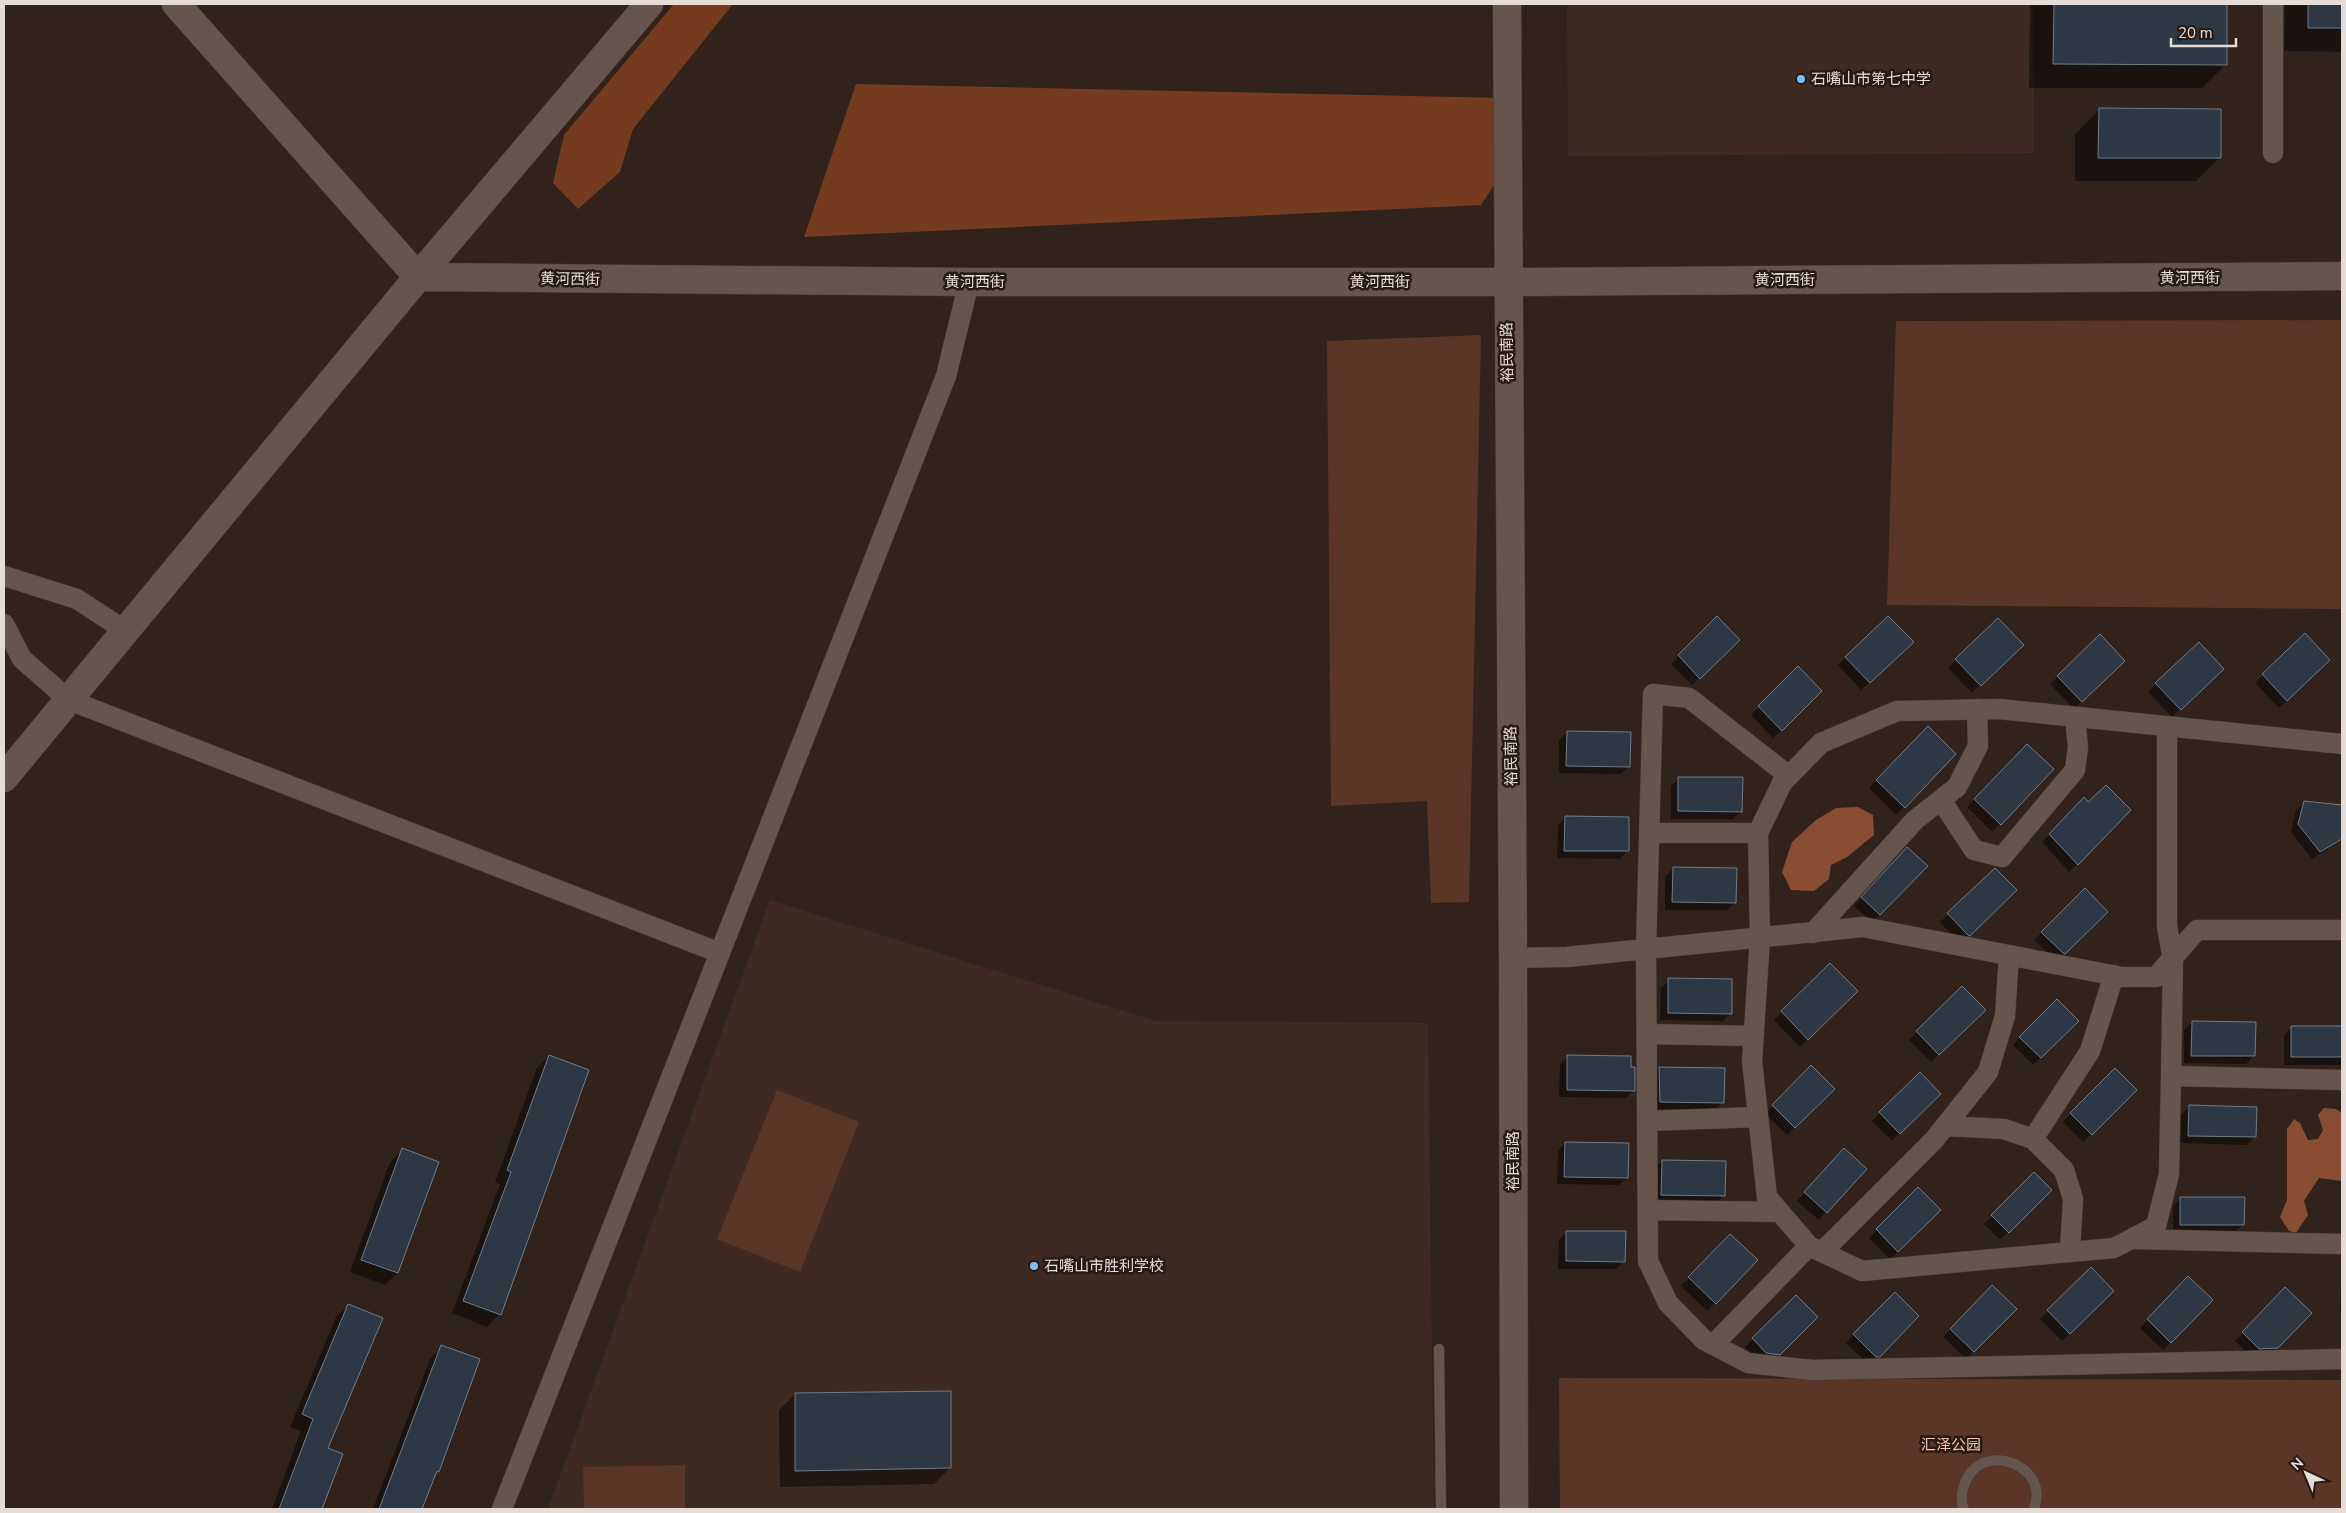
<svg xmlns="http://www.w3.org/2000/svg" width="2346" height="1513" font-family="'Nunito Sans','Noto Sans SC',sans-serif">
  <rect width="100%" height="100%" fill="#31231c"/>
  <!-- built -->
  <path fill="#3e2a20" d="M1567,4h466l1,149 -466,3z
    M770,900l386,121 272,2 6,486h-886z"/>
  <!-- green -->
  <path fill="#593626" d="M2342,320v289l-455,-4 9,-284z
    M1481,335l-12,567 -38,1 -4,-102 -96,5 -4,-465z
    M777,1090l82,32 -59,150 -83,-33z
    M1559,1378l783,2v129h-782z
    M685,1465v44h-101l-1,-42z"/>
  <!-- forest -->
  <path fill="#743b1f" d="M674,4h59l-100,125 -13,43 -42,37 -25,-26 11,-48z
    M856,84l649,14 -3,75 -21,32 -677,32z"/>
  <!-- water -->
  <path fill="#894e32" d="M1858,807l15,8 1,20 -27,22 -16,8 -2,14 -15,12 -23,-1 -9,-18 10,-30 24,-22 20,-12z
    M2324,1108l12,1 6,4v68l-23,-3 -15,23 4,14 -12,18 -7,-2 -9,-14 7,-17v-71l7,-10 6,4 8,17 10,-1 5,-9 -5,-15z"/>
  <!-- shadow -->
  <path fill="#0007" d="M2030,4h195l1,60 -24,24h-173z
    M2285,4h57v48l-58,-1z
    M2099,110l121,47 -24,24h-121v-47z
    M1888,617l16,33 -43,40 -23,-25z
    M1717,618l21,22 -46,45 -21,-21z
    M2305,634l24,26 -50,48 -24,-25z
    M2100,636l24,25 -50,48 -24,-25z
    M2014,652l-42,41 -24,-25 8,-8z
    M1798,668l22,23 -47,47 -22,-23z
    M2222,669l-50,48 -24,-25 8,-8z
    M1928,728l27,26 -59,61 -27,-27z
    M1567,732l62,34 -8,8 -62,-1v-33z
    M2027,745l25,24 -60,63 -25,-25z
    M1679,778l62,34 -8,7h-62v-33z
    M2084,799l4,5 42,6 -61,62 -27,-30z
    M2304,803l38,3v34l-30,19 -21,-27 5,-22z
    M1566,817l61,34 -7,8 -63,-1 1,-33z
    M1899,856l27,10 -54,56 -18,-16z
    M1673,869l62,33 -8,8h-62v-33z
    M1995,869l20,21 -55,53 -20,-21z
    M2085,890l21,22 -49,49 -23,-21z
    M1830,965l26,26 -56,56 -26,-27z
    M1669,980l62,33 -8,8 -63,-1 1,-32z
    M1962,987l22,23 -53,52 -22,-22z
    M2057,1001l20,20 -44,44 -20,-20z
    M2192,1022l62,34 -8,8 -62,-1v-33z
    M2292,1027h50v38h-58v-30z
    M549,1056l39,14 -89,244 -12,13 -35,-14 48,-129 -5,-2 42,-114z
    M1568,1056l62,12 4,22 -8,8 -67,-1 1,-33z
    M1811,1067l22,22 -46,46 -22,-21z
    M1659,1068l64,34 -8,8 -62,-1 -2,-33z
    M2115,1069l21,21 -53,52 -20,-20z
    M1920,1074l19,20 -47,47 -20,-20z
    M2189,1107l66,30 -8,8 -67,-2 1,-28z
    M1565,1143l62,34 -8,8 -62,-1 1,-33z
    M402,1150l-5,123 -12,12 -35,-13 40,-110z
    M1836,1157l-10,55 -7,8 -22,-19z
    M1662,1161l62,34 -8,8 -62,-1v-33z
    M2034,1174l16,16 -50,50 -16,-16z
    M1918,1189l21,21 -49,49 -21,-21z
    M2181,1198l62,27 -8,7h-62v-26z
    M1567,1232l57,29 -8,8h-58l1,-29z
    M1730,1236l26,25 -49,50 -26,-25z
    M2091,1269l21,22 -50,50 -22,-22z
    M2188,1277l24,23 -49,50 -23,-22z
    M2342,1282v31h-2l1,-29z
    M1992,1287l23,22 -49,50 -23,-22z
    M2285,1289l25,24 -41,43h-19l-15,-15z
    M1895,1293l23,23 -48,48h-2l-22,-21z
    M1796,1296l21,21 -46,45 -13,-2 -13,-13z
    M349,1305l-23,144 15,5 -20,55h-49l29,-78 -11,-4 46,-110z
    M442,1347l-4,124 -4,3 -14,35h-47l57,-150z
    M795,1394l155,74 -16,16 -154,3 -1,-77z"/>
  <!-- building -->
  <path fill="#2d3844" stroke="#6f7d8a" d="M2054,4h173v61l-174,-1z
    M2308,4h34v24h-34z
    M2099,108l122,1v49h-123z
    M1717,616l23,24 -40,39 -22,-24z
    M1888,616l26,26 -44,41 -25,-26z
    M1998,618l26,27 -43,41 -26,-27z
    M2305,633l25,27 -43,41 -25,-27z
    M2100,634l25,27 -43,41 -25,-26z
    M2199,642l25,27 -43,41 -26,-27z
    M1798,666l24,25 -40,40 -24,-25z
    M1928,726l28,28 -51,54 -29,-28z
    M1567,731l64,1 -1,35 -64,-1z
    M2027,744l27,25 -53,56 -27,-26z
    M1678,777h65l-1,35 -64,-1z
    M2106,785l25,25 -53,55 -29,-31 35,-37 4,5z
    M2304,801l38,4v34l-22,13 -22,-28z
    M1565,816l64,1v34h-65z
    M1907,847l21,19 -48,49 -19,-18z
    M1673,867l64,1 -1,35 -64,-1z
    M1995,868l22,22 -47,46 -2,-1 -21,-22z
    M2085,888l23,24 -43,42 -2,-1 -22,-21z
    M1830,963l28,28 -50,49 -27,-29z
    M1668,978l64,1v35l-64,-1z
    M1962,986l24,24 -47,45 -23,-24z
    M2057,999l22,22 -38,37 -22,-21z
    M2192,1021l64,1 -1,34h-64z
    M2291,1026h51v31h-51z
    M549,1055l40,15 -88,245 -38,-14 48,-129 -4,-2z
    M1567,1055l64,1v11h4v24l-68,-1z
    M1811,1065l24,24 -40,39 -23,-23z
    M1659,1067l66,1 -1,35 -64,-1z
    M2115,1068l22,22 -45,45 -22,-22z
    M1920,1072l21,22 -41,40 -21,-22z
    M2189,1105l68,2 -1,30 -68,-1z
    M1565,1142l64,1 -1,35 -64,-1z
    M402,1148l37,14 -41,111 -37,-13z
    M1844,1148l23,21 -40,44 -23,-21z
    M1662,1160l64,1 -1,35 -64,-1z
    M2034,1172l18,18 -43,43 -18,-18z
    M1918,1187l23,23 -43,42 -22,-23z
    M2180,1197h65l-1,28h-64z
    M1566,1231h60l-1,31 -59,-1z
    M1730,1234l28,26 -42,44 -28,-27z
    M2091,1267l23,24 -44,43 -23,-24z
    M2188,1276l25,24 -42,43 -24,-24z
    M1992,1285l25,24 -43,43 -24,-23z
    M2285,1287l27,26 -34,35 -19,1 -17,-17z
    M1895,1292l24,24 -39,41h-4l-23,-23z
    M1796,1295l22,22 -38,38 -14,-2 -14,-15z
    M348,1304l35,14 -55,130 15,6 -21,55h-43l34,-90 -11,-5z
    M441,1345l39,14 -41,113 -2,-1 -15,38h-43z
    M951,1391v77l-156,3v-78z"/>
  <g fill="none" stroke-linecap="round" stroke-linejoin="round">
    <!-- lane casing -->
    <g stroke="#4a3e38" stroke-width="11">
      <path id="lane" d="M1439,1349l2,160
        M1964,1509c-4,-8 -2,-18 1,-26 17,-44 86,-18 69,26"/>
    </g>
    <!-- street casing -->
    <g stroke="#4a3e38" stroke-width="21">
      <path id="street" d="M2273,4v149
        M4,576l73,23 49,32
        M4,624l18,35 47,41 651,253
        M2167,728v198l6,34 -2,116 -2,98 -13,52 -42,22 -252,23 -53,-25 -42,-49 -15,-136 8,-123 -2,-105 24,-50 39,-40 76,-32 102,-2 343,35
        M1789,776l-100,-78 -36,-4 -7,255 2,312 20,42 36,37 44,23 64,7 530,-11
        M1941,800l33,50 28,7 73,-87 3,-23 -3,-30
        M1649,833h109
        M1813,933l102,-113 42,-33 21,-41 -1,-37
        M1513,958l54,-1 296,-30 259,50h34l41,-47h145
        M1647,1034l107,2
        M2171,1076l171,4
        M1647,1121l111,-4
        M1945,1126l59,3 29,10 31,31 9,29 -3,53
        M2033,1139l57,-88 24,-76
        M1648,1210l132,2
        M2134,1239l208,5
        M1822,1252l112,-112 54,-68 17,-56 4,-61
        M1713,1345l96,-99
        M502,1509l444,-1133 23,-94"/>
    </g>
    <!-- secondary casing -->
    <g stroke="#4a3e38" stroke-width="29">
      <path id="secondary" d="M176,4l242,273 551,5h538l835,-6
        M1507,4l6,954 1,551
        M4,778l414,-501 231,-273"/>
    </g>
    <!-- lane -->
    <use href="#lane" stroke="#65554d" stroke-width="10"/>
    <!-- street -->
    <use href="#street" stroke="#65554d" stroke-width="20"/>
    <!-- secondary -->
    <use href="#secondary" stroke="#65554d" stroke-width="28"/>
  </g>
  <!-- markers -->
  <g fill="#7dbef9" stroke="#271913" stroke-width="2">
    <circle cx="1801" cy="79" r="5"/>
    <circle cx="1034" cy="1266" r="5"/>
  </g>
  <g text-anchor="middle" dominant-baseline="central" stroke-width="5" stroke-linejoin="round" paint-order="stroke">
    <!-- poi labels -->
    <g font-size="15" fill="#e6dcd7" stroke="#271913" text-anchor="start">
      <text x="1811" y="79">石嘴山市第七中学</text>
      <text x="1044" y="1266">石嘴山市胜利学校</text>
    </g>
    <!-- street labels -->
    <g font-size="15" fill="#e6dcd7" stroke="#271913">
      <text x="2190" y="278">黄河西街</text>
      <text transform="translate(570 279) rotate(1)">黄河西街</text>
      <text x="1785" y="280">黄河西街</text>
      <text x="975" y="282">黄河西街</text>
      <text x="1380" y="282">黄河西街</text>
      <text transform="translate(1507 352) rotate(-91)">裕民南路</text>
      <text transform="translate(1511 756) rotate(-91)">裕民南路</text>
      <text transform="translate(1513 1161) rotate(-90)">裕民南路</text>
    </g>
    <!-- park labels -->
    <g font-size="15" fill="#fcc6ad" stroke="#271913">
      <text x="1951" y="1445">汇泽公园</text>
    </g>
  </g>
  <!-- border -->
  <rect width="2346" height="1513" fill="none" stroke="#e6dcd7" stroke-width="10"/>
  <!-- north arrow -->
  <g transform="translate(2306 1473) rotate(316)" stroke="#271913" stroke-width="4" paint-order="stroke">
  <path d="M0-4L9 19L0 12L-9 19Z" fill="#e6dcd7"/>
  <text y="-8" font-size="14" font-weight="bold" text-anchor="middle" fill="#e6dcd7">N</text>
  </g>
  <!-- scale -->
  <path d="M2171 38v8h65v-8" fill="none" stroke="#e6dcd7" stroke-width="2.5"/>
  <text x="2178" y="38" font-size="15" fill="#e6dcd7" stroke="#271913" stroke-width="4" paint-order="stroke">20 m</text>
</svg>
